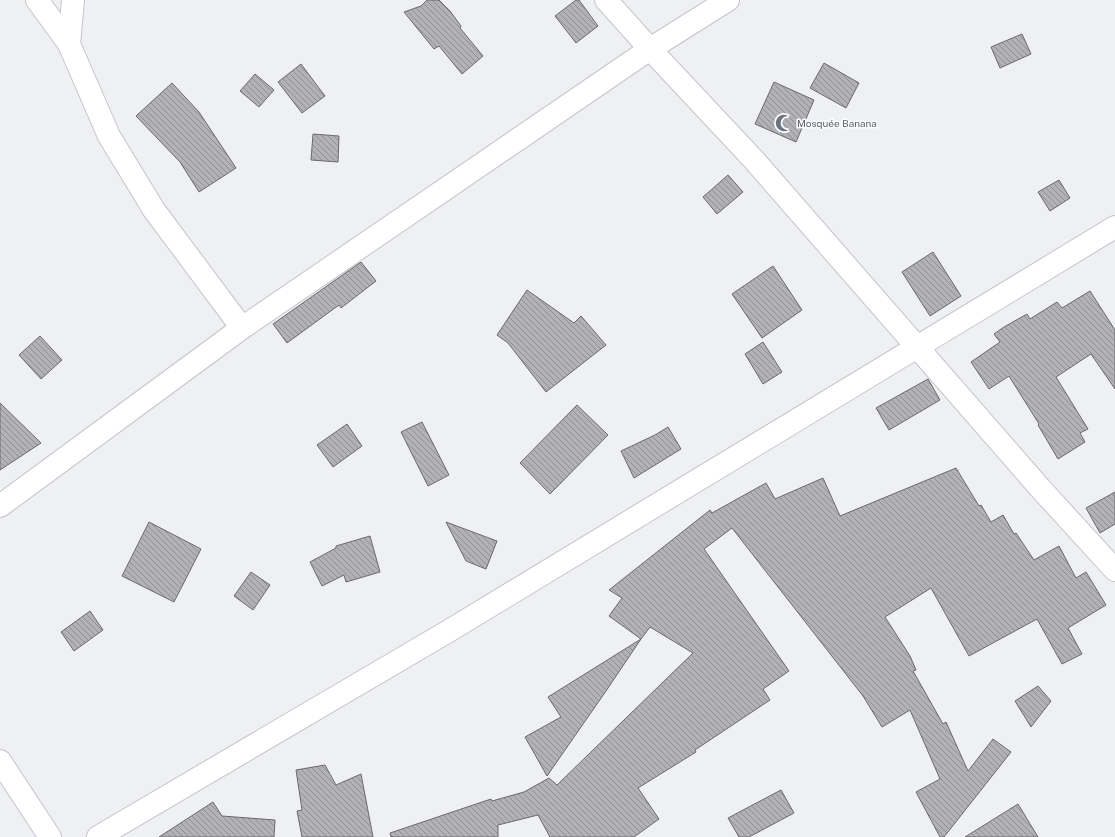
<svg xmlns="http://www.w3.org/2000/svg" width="1115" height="837" font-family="'Public Sans',sans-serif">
  <defs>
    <pattern id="building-back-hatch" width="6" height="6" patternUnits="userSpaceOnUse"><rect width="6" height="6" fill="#b1b1b6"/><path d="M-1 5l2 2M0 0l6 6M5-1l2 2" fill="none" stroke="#919195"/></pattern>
  </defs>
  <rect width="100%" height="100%" fill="#eff0f4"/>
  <!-- building -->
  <path fill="url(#building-back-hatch)" stroke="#6a6a6e" d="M427,0h12l11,11 11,15 -1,2 23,28 -21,18 -23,-28 -5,3 -30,-37 17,-6z
    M576,0h3l19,26 -22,17 -21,-27z
    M1022,34l9,20 -31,14 -9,-21z
    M824,63l35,20 -13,25 -36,-20z
    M301,64l24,32 -23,17 -24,-31z
    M255,74l19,16 -15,17 -19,-16z
    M774,82l40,18 -18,42 -41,-18z
    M172,83l27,29 37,56 -37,24 -19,-30 -44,-46z
    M313,134l26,2 -1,26 -27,-2z
    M728,175l15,17 -26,22 -14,-17z
    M1059,180l11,18 -20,13 -12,-19z
    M933,252l28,44 -31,20 -28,-44z
    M361,262l15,19 -35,27 -2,-3 -52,38 -14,-19z
    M773,266l29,44 -40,28 -30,-44z
    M527,290l47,33 7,-7 25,29 -60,47 -38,-49 -11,-8z
    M1090,291l25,39v59l-24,-35 -35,23 32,52 -8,4 5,9 -27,17 -20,-34 1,-1 -30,-48 -20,13 -18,-27 29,-20 -6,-8 10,-7 23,-13 3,5 27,-17 5,6z
    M40,336l22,24 -21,19 -22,-24z
    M763,342l19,30 -19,12 -18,-30z
    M928,379l12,21 -51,30 -13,-22z
    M0,403l41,40 -41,27z
    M577,405l31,30 -58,59 -30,-31z
    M422,422l27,53 -21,11 -27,-54z
    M347,424l15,22 -29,21 -16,-22z
    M668,427l13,22 -47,29 -13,-27 34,-16z
    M956,468l23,38 2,-1 10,17 12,-7 11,19 2,-1 18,27 25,-14 17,32 10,-6 20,33 -38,23 14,26 -20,10 -25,-45 -68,37 -38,-68 -46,29 25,39 6,14 -3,1 30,53 3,-2 22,49 25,-32 18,13 -67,85h-4l-24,-45 24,-13 -30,-69 -28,17 -19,-31 -131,-168 -28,21 85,122 -26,18 7,11 -75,50 1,2 -58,36 21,31 -25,18h-84l-12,-22 -40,10v12h-107l-1,-4 101,-34 1,2 32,-9 25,-14 8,7 136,-132 -43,-26 -9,12 -32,-23 13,-18 -13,-8 101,-80 2,3 54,-30 9,16 48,-21 17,38z
    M1115,492v32l-15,9 -14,-25z
    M149,522l52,27 -27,53 -52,-26z
    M446,522l51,19 -11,28 -20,-8z
    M370,536l10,36 -34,10 -2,-7 -22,11 -12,-24 26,-14v-2z
    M251,572l19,13 -17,25 -19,-14z
    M90,611l13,19 -29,21 -13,-19z
    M641,639l-35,52 -59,85 -22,-39 36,-20 -13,-20z
    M1038,686l13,15 -20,26 -16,-26z
    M325,765l11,20 25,-11 12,63h-71l-5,-26 5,-1 -6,-40z
    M781,790l13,23 -45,24h-10l-11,-19z
    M213,802l9,14 53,4 -1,17h-115z
    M1018,804l20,33h-73z"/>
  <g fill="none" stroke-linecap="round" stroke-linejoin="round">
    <!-- minor casing -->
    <g stroke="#c4c4c9" stroke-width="24">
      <path id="minor" d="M37,0l32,44 40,92 45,74 88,118
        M606,0l44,49 104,111 286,328 75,82
        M69,44l4,-44
        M0,506l242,-178 408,-279 78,-49
        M0,761l50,76
        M98,837l349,-205 668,-405"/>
    </g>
    <!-- minor -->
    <use href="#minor" stroke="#fff" stroke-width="22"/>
  </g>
  <!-- icons -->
  <defs>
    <g id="mosque-bare" transform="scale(1.38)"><path d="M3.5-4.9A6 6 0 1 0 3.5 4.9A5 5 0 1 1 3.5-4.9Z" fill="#6b7280" stroke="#fdfdfe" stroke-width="2.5" paint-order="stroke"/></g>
  </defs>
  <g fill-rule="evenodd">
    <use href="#mosque-bare" x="784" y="123"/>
  </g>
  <g text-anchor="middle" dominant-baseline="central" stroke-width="3" stroke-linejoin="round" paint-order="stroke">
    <!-- worship labels -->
    <g font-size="10" fill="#5b616d" stroke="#fdfdfe" text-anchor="start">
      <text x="797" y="123">Mosquée Banana</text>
    </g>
  </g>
</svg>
